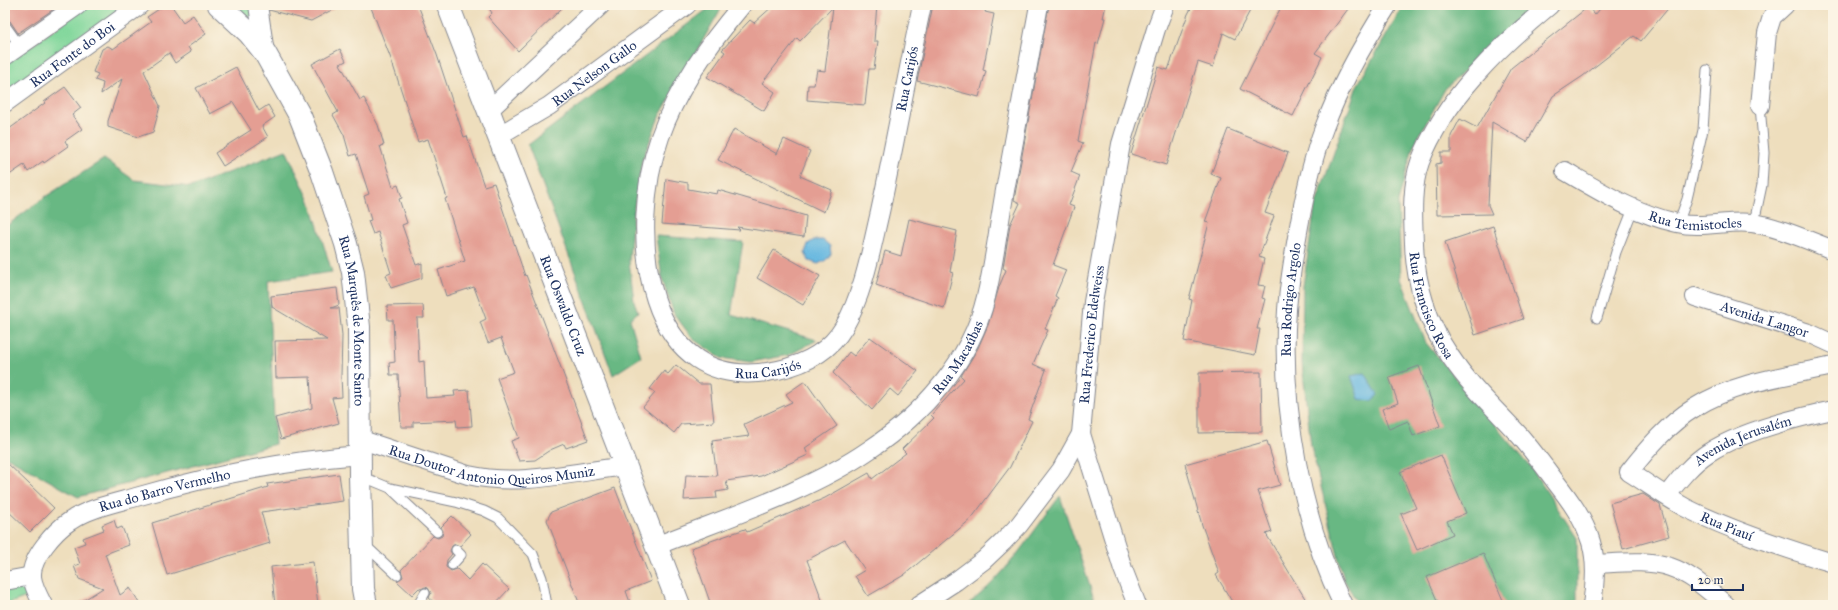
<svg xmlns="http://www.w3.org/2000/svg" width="1838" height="610" font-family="'IM FELL Great Primer',serif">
  <rect width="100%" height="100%" fill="#fcf5e5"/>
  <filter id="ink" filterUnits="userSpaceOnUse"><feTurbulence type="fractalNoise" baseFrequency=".025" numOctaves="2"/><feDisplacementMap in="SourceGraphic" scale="8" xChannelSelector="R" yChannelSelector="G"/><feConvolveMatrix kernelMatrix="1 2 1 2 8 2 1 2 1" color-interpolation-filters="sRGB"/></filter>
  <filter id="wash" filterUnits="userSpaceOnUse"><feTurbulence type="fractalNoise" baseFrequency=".012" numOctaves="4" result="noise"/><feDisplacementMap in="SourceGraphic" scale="16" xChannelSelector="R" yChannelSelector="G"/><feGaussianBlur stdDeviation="0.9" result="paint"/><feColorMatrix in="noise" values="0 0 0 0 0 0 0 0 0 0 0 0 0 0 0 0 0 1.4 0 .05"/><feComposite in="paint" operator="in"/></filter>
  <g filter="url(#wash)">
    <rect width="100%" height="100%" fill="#eedebd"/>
    <!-- green -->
    <path fill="#81d79b" stroke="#4e837c" d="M88,5h40l-123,89v-29z
      M235,5h38l-13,23z
      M29,582l5,12 -29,11v-20z"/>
    <!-- forest -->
    <path fill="#68b883" stroke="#427470" d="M713,5h10l-64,112 -17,44 -9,52 -4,48 5,40 4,11 -8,7 11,38 -28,18 -85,-230z
      M1404,5h133l-23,19 -69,65 -32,58 -15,55 3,77 25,64 104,123 47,72v67h-218l-15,-25 -33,-134 -9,-83 1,-77 12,-79 42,-121z
      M286,150l24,51 22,71 -64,9 7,163 -197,53 -73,-41v-229l40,-30 59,-38 30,21 57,7z
      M656,236l87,6 -12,73 86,25 -28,15 -38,7 -30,-4 -28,-19 -19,-25 -12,-36z
      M1060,496l36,109h-129c38,-28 64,-71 93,-109z"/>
    <!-- water -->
    <path fill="#65b7e0" stroke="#40739f" d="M814,240h9l7,6 1,8 -5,6 -8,4 -9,-3 -4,-8 3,-9z
      M1365,373l13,22 -7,6 -12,-2 -8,-23z"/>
    <g id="blocks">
      <!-- building -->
      <path fill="#e49e93" d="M5,5h55l-42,28 -8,-12 -5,-2z
        M165,5h6l12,17 10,-7 13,19 -18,13 3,5 -16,11 -6,-10 -25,18 16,35 -7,26 -15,5 -30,-10v-6l14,-42 -21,15 2,-11 -8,-3 3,-6 -5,-2 9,-23 6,-3 5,3 38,-27 -4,-5z
        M269,5h72l-30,16 -42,-11z
        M370,5h48l19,50 27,82 3,-1 17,50 10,-3 31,93 1,-1 10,26 52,139 -22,8 -2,-4 -14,6 -15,10 -16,1 -8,-20 8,-3 -22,-60 17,-6 -13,-34 -13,5 -8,-21 6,-3 -12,-32 -28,9 -8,-26 27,-9 -20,-62 2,-1 -19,-59 -10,3 -27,-83z
        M487,5h78l-47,46 -30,-34 4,-4z
        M774,5h103l-3,36h4l-4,28h-5l-4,36 -58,-5 1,-15h6l3,-15 8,1 8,-64 -33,34 -3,-3 -35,45 13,9 -11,19 -57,-34 18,-25 -3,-2 10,-11 18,-19 4,3z
        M933,5h54l-2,7 9,2 -11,56 3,1 -7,26 -62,-16z
        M1049,5h57l-3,13h2l-7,26 -2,-1 -18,98 5,2 -12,29 9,4 -11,29 5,2 -21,58 13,5 -11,26 3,2 -13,31 3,1 -15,34 13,6 -18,49 4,2 -22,46 -39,52 -67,56 -36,21 -13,-20 10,-6 -20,-30 -38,20 17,45h-113l-20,-57 54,-19 2,3 78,-34 44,-25 3,6 34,-26 -4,-4 32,-31 -3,-3 33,-36 -3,-3 17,-28 10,-23 11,-38 7,-17 -3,-2 7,-43 10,-22 -6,-3z
        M1193,5h60l-18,34 -12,-6 -10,34 -15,-5 -32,103 -35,-11 27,-87 10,3 20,-56z
        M1282,5h69l-36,48 7,4 -29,59 -53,-27z
        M1603,5h68l-30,36 -7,-5 -51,40 -30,20 -26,46 -35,-20 -4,83 4,9 -55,1 -1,-51 5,-1v-11h10v-16l9,-17 17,9 34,-60 77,-61 7,8z
        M340,49l6,12 -6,3 20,36 4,-2 14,27 6,20 -4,1 13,41 5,-2 4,13 -3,1 8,24 -5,2 14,40 6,-2v15l-31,10 -5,-13 5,-2 -13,-41 -5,2 -5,-13 3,-1 -7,-24 5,-2 -13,-40 -6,2 -6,-21 -11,-20 5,-3 -26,-48z
        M236,67l23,44 9,-6 7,12 -13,9 6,11 -45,29 -8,-13 36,-23 -18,-28 -23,12 -14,-26z
        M65,87l16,21 -9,7 10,14 -17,12 3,5 -24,17 -1,-2 -15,11 -4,-7 -19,13v-46l40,-29 -1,-1z
        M734,129l43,25 7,-15 26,12 -10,25 32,14 -8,22 -106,-52z
        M1228,129l60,24 -23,60 9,3 -15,41 5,2 -6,26 7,1 -3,12 3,1 -8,30h3l-5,26 -71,-14 8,-41 -3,-1 20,-76 -4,-1 16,-44 -10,-4z
        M666,179l22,4v6l29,5 1,-4 88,26 -2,21 -67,-10 3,3 -78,-6z
        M909,219l48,12 -7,41 3,1 -9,35 -68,-23 9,-34 16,5z
        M1493,226l30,93 -48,16 -30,-93z
        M774,250l46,26 -17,29 -46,-27z
        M337,288l2,17 -8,3h8l3,27 -1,41 1,21 -10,1 7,25 -58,16 -6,-21 37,-10 -2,-31 -34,1 -1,-37 52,-1 -55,-33 -1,-11z
        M423,305l1,13h-7l2,44 5,-1 2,37 29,-2 -1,-5 15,-1 3,36 -15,1 -1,-7 -43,2v5h-12l-3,-52h-8l-1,-12 6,-1 -2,-42h-5l-1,-14z
        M870,337l48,34 -20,25 -8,-7 -18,21 -39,-37 16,-21 5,4z
        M676,365l23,19h11l4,38 -33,2 -7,9 -31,-26 12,-14 -5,-4 14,-18 4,3z
        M1419,366l21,60 -27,10 -5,-15 -19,8 -7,-20 16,-6 -9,-26z
        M1261,372l1,60 -63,1v-60z
        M805,381l32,45 -32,22 3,7 -47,21 -35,5 2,9 -12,2 1,6 -33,2 2,-25 31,1 -5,-35 37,-5 -5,-12 48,-22 -6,-8z
        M1267,441l13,44 -22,6 14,41 -6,2 43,71h-75l-18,-30 3,-2 -17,-48 -17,-61z
        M1441,455l25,58 -19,8 6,13 -36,16 -16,-36 15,-6 -16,-36z
        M5,461l49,47 -24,24 -25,-24z
        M339,474l4,27 -82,11 9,31 -103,32 -15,-52 116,-36 -1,-3z
        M615,488l36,93 -25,10 5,14h-51l-33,-85 4,-8z
        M1643,494l17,11 9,31 -46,13 -13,-46z
        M452,516l19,18 -11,12 -5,-2 -3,2 -2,5 2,3 -5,6 -1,7 5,4 6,-2 11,11 14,-16 27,25 -15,16h-57l-8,-7 2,-5 -3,-5 -3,-1 -4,2 -2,-1 -7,7 -15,-14 6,-4 -2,-7 32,-34 5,2 4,-2 1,-5 -2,-4z
        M114,520l3,9 5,-2 7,18 -24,9 15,41 10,-7 11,17h-65l27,-17 -24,-9 -5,-13 6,-2 -6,-17 11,-4 -2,-5 21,-8 -2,-5z
        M1483,553l22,52h-66l-12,-28z
        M313,562l5,43h-43l-4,-38z"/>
    </g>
  </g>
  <g filter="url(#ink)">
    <use href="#blocks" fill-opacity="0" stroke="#84868e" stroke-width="1"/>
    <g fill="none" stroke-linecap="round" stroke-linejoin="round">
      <!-- service casing -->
      <g stroke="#84868e" stroke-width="11">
        <path id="service" d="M5,25l15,21
          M1754,223l8,-38 2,-32 -4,-47
          M1678,224l9,-25 16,-69 4,-60
          M1597,318l19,-66 17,-43
          M361,476l29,12 66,14 28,9 14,7 35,36 9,24 5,27
          M390,488l47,44
          M364,544l33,31
          M452,565l9,-10 -5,-5
          M418,605l7,-12"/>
      </g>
      <!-- minor casing -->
      <g stroke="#84868e" stroke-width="20">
        <g id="minor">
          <path d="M258,5l7,48"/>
          <path id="s1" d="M742,5c-33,39 -65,83 -82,132 -33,92 -18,263 118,233 27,-6 52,-19 66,-43 20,-35 27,-77 36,-115 15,-69 27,-138 42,-207"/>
          <path id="s2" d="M1550,5c-50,41 -106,94 -130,157 -9,25 -7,55 -6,81 1,39 14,81 36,113 20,30 46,54 70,80 12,14 24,30 35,45 14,18 29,38 36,61 6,21 4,42 1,63"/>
          <path d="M5,56l73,-51"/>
          <path id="s3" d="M5,103l135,-98"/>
          <path d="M1760,106l7,-73 5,-16 13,-12"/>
          <path d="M488,111l113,-106"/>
          <path id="s4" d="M498,136l51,-30 138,-101"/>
          <path id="s5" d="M1565,171c36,21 71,43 112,52 25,6 50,-3 75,0 24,3 58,18 81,27"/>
          <path id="s6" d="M1695,297l114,36 24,11"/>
          <path id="s7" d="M1833,366c-47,10 -98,16 -139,42 -26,16 -46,40 -65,64 18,11 38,26 57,36 46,23 98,40 147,55"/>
          <path d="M1081,434l42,135 14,36"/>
          <path id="s8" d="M359,439l109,36c51,12 106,-3 158,-9"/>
          <path id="s9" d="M1667,495c12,-15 24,-31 41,-42 32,-21 87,-35 125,-43"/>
          <path id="s10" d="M656,546c69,-28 152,-54 213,-96 53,-35 102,-89 117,-153 9,-37 13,-75 20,-112 11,-60 22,-120 33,-180"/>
          <path d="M1595,564c24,-1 52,-5 75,3 21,7 39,24 56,38"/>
          <path d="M5,581l27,-5"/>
          <path id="s11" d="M43,605c-4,-8 -10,-19 -11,-28 -2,-19 24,-47 38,-56 19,-13 45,-18 66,-24 73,-21 147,-36 224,-42"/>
          <path id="s12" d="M919,605l37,-24 28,-21 19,-18 16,-17 42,-55 20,-36 12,-132 28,-158 35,-115 9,-24"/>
          <path id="s13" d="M1343,605c-42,-85 -63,-200 -56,-295 2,-28 7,-56 12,-84 6,-33 13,-67 25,-98 16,-43 39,-84 64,-123"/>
        </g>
      </g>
      <!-- primary casing -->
      <g stroke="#84868e" stroke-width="24">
        <g id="primary">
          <path id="s14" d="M219,5l30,28 16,20 35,63 22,56 24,72 7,28 6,55 1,149 3,113 3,16"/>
          <path id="s15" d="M448,5l231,600"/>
        </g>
      </g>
      <!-- service -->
      <use href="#service" stroke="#fff" stroke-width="9"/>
      <!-- minor -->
      <use href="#minor" stroke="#fff" stroke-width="18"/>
      <!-- primary -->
      <use href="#primary" stroke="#fff" stroke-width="22"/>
    </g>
  </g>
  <g text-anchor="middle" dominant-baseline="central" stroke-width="3.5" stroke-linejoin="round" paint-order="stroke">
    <!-- street labels -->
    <g font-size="14" fill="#1b2f5e" stroke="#fcf5e5">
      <text stroke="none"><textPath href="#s3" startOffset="83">Rua Fonte do Boi</textPath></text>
      <text stroke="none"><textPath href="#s4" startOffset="115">Rua Nelson Gallo</textPath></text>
      <text stroke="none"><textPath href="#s1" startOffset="817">Rua Carijós</textPath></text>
      <text stroke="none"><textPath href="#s5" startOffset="142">Rua Temistocles</textPath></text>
      <text stroke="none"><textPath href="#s13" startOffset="314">Rua Rodrigo Argolo</textPath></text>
      <text stroke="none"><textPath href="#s2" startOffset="353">Rua Francisco Rosa</textPath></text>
      <text stroke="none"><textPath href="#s15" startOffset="322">Rua Oswaldo Cruz</textPath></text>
      <text stroke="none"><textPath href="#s6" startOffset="73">Avenida Langor</textPath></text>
      <text stroke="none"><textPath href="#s14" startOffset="352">Rua Marquês de Monte Santo</textPath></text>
      <text stroke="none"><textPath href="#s12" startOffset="339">Rua Frederico Edelweiss</textPath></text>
      <text stroke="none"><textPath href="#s10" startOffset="364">Rua Macaúbas</textPath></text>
      <text stroke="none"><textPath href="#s1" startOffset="469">Rua Carijós</textPath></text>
      <text stroke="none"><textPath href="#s9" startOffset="96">Avenida Jerusalém</textPath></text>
      <text stroke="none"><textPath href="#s8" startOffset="137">Rua Doutor Antonio Queiros Muniz</textPath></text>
      <text stroke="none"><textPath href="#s11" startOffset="200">Rua do Barro Vermelho</textPath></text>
      <text stroke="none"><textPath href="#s7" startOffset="350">Rua Piauí</textPath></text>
    </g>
  </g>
  <!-- margin -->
  <rect width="1838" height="610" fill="none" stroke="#fcf5e5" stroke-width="20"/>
  <!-- scale -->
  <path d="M1692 584v6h51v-6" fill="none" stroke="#1b2f5e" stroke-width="2"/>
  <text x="1698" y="584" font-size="12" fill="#1b2f5e" stroke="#fcf5e5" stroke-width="3" paint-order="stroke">20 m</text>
</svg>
